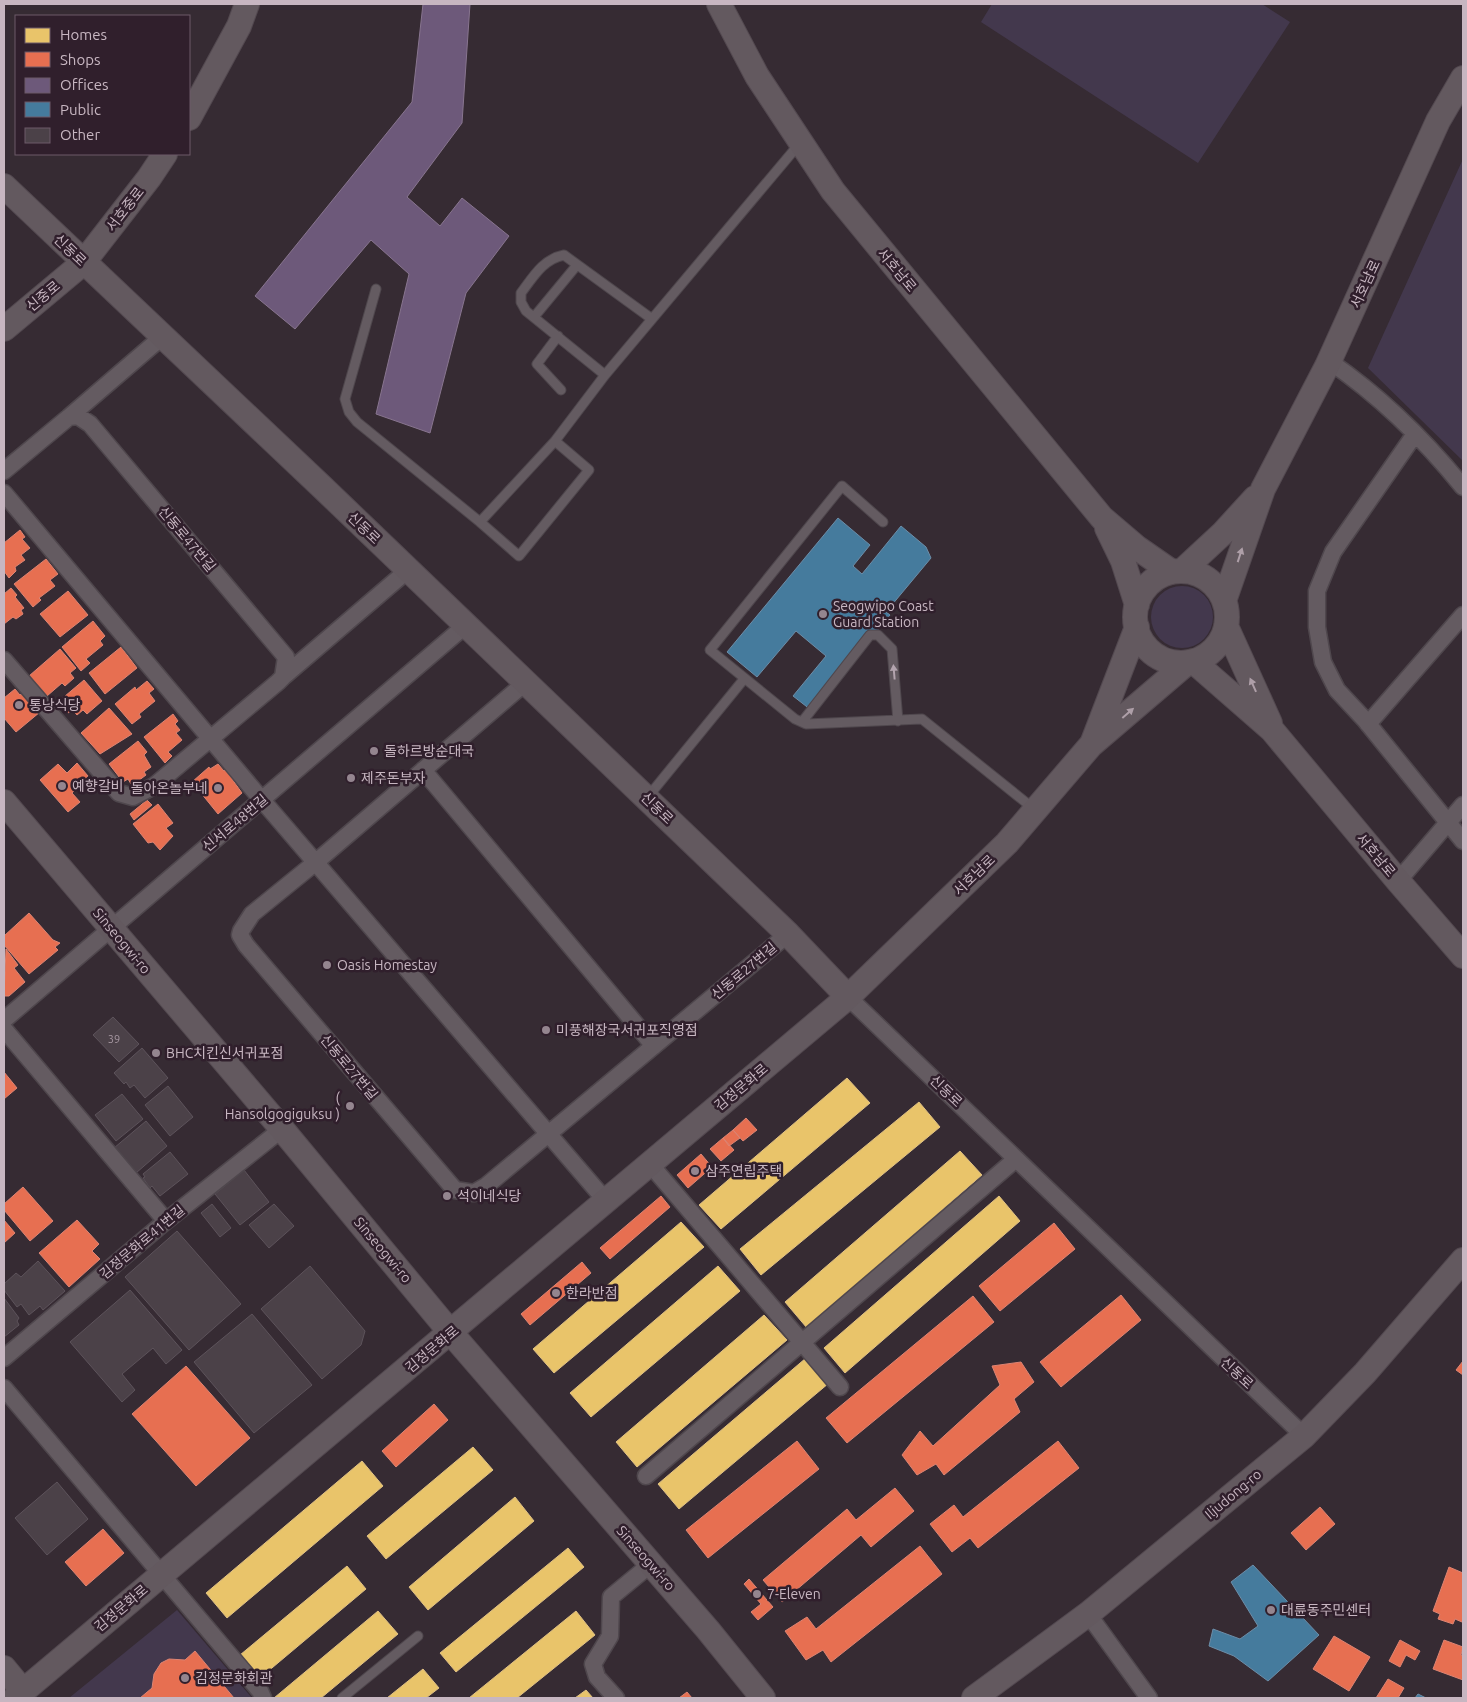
<svg xmlns="http://www.w3.org/2000/svg" width="1467" height="1702" font-family="Ubuntu,'Noto Sans KR',sans-serif">
  <rect width="100%" height="100%" fill="#362b33"/>
  <!-- green -->
  <path fill="#43384d" d="M992,4h270l28,18 -92,141 -217,-141z
    M1463,159v302l-95,-93z
    M1151 617a31 31 0 1 1 62 0a31 31 0 1 1-62 0Z
    M177,1610l75,88h-183z"/>
  <!-- homes -->
  <path fill="#e9c46a" stroke="#dfc084" d="M847,1078l23,25 -149,126 -22,-24z
    M919,1102l21,25 -179,148 -21,-26z
    M960,1151l22,24 -175,153 -22,-26z
    M999,1196l21,25 -175,152 -21,-25z
    M681,1222l23,25 -150,126 -21,-24z
    M718,1266l22,25 -149,126 -21,-24z
    M764,1315l23,25 -150,127 -21,-25z
    M806,1358l23,25 -150,126 -21,-25z
    M473,1447l20,23 -107,89 -19,-23z
    M362,1461l21,25 -156,132 -21,-25z
    M515,1497l19,24 -106,89 -19,-23z
    M568,1548l16,19 -128,105 -16,-19z
    M347,1566l19,23 -106,89 -20,-23z
    M378,1611l20,23 -77,64h-47z
    M576,1611l19,24 -78,63h-48z
    M423,1669l16,19 -13,10h-39z
    M586,1690l7,8h-18z"/>
  <!-- shops -->
  <path fill="#e76f51" stroke="#dd8473" d="M20,530l5,7 -3,2 8,9 -9,7 4,5 -10,7 1,4 -7,7 -5,-7v-28z
    M46,559l12,15 -8,6 5,6 -16,12 2,2 -8,7 -19,-23z
    M11,588l6,7 -2,2 9,11 -3,2 2,4 -7,5 -3,-2 -9,7v-30z
    M68,591l20,24 -28,22 -20,-23z
    M93,621l12,15 -5,5 3,4 -17,14 4,4 -9,8 -19,-24z
    M121,647l16,21 -32,26 -16,-21z
    M60,649l16,19 -6,5 4,5 -9,8 -3,-3 -15,13 -18,-20z
    M84,680l18,21 -15,13 -4,-4 -6,5 -5,-5 -4,3 -10,-11z
    M147,681l7,8 -5,4 6,8 -16,13 2,3 -9,7 -17,-20 20,-17 1,3z
    M15,689l5,6 4,-3 16,20 -24,20 -12,-14v-20z
    M109,708l23,26 -32,20 -19,-21z
    M173,714l5,7 -3,3 5,6 -4,3 6,7 -14,12 4,4 -7,7 -21,-26z
    M138,741l9,11 -3,3 7,12 -7,5 2,3 -8,6 -1,-2 -6,5 -3,-5 -5,3 -14,-18z
    M77,763l11,13 -16,17 8,9 -12,10 -28,-32 18,-16 9,9z
    M218,764l6,7 5,-4 7,8 -4,4 10,14 -24,21 -26,-32 17,-15 1,2z
    M147,800l5,5 -18,15 -4,-6z
    M158,804l15,19 -7,5 7,8 -13,14 -7,-8 -5,1 -15,-19z
    M29,913l24,27 7,3 -5,4 3,3 -29,24 -25,-29v-9z
    M6,949l12,16 -4,3 11,14 -16,14h-5z
    M4,1072l13,16 -13,11z
    M746,1118l11,12 -14,11 -10,-11z
    M733,1130l7,8 -11,8 -6,-8z
    M723,1138l11,12 -13,11 -11,-12z
    M701,1154l11,13 -24,21 -11,-13z
    M23,1187l30,34 -23,20 -26,-31v-6z
    M661,1196l9,11 -60,52 -10,-11z
    M4,1220l11,13 -11,10z
    M77,1220l22,24 -7,7 8,8 -31,28 -30,-34z
    M1054,1223l21,26 -75,62 -21,-25z
    M582,1262l9,11 -61,52 -9,-11z
    M1121,1295l20,25 -80,67 -21,-25z
    M973,1296l21,26 -147,121 -21,-25z
    M1463,1361v14l-7,-5z
    M1021,1362l13,20 -20,17 6,13 -76,63 -8,-11 -19,11 -15,-20 18,-24 13,15 67,-61 -8,-19z
    M186,1366l64,72 -54,48 -64,-72z
    M434,1404l14,16 -52,47 -14,-16z
    M797,1441l22,28 -111,89 -22,-28z
    M1058,1441l21,27 -101,80 -8,-10 -18,14 -22,-28 24,-19 9,12z
    M895,1488l19,23 -43,36 -10,-12 -79,67 -19,-22 84,-71 9,11z
    M1320,1507l15,17 -29,26 -15,-17z
    M103,1529l21,24 -38,33 -21,-24z
    M920,1546l22,28 -111,88 -8,-12 -17,10 -21,-29 22,-14 9,12z
    M1449,1567l14,6v46l-1,3 -7,-3 -2,5 -15,-5 2,-5 -7,-3z
    M749,1579l24,28 -15,13 -7,-8 10,-8 -17,-20z
    M1334,1636l36,21 -21,34 -36,-22z
    M1400,1640l20,11 -5,9 -9,-5 -6,12 -11,-6z
    M1444,1640l19,7 -2,8 2,1v24l-30,-11z
    M195,1651l39,47h-94l12,-10 2,-14 7,-11 8,-4 16,1z
    M1388,1679l16,9 -6,10h-22z
    M687,1692l5,6h-13z"/>
  <!-- offices -->
  <path fill="#6d597a" stroke="#88758f" d="M423,4h47l-8,119 -55,74 33,29 22,-28 47,38 -43,57 -36,140 -54,-19 33,-140 -38,-34 -76,89 -40,-33 157,-194z"/>
  <!-- public -->
  <path fill="#457b9d" stroke="#6c8da8" d="M838,518l32,27 -17,21 9,8 39,-48 25,21 5,11 -45,54 4,3 -79,95 -18,-14 33,-40 -30,-25 -39,46 -30,-25z
    M1253,1565l66,70 -51,46 -34,-25 -25,-10 4,-17 27,10 18,-13 -27,-44z
    M1418,1694l8,4h-11z"/>
  <!-- building -->
  <path fill="#4b4148" stroke="#5d535b" d="M113,1017l26,27 -20,18 -26,-27z
    M142,1048l26,30 -23,20 -11,-13 -4,3 -4,-6 -2,2 -10,-11z
    M168,1086l25,31 -23,19 -25,-31z
    M122,1094l21,25 -27,22 -21,-26z
    M146,1121l21,25 -31,27 -22,-25z
    M170,1152l18,22 -28,22 -8,-10 -2,2 -7,-10 2,-1 -2,-3z
    M244,1170l25,32 -29,23 -25,-31z
    M212,1204l19,24 -11,9 -19,-24z
    M274,1204l20,22 -25,22 -20,-23z
    M177,1231l64,73 -52,46 -64,-73z
    M38,1261l27,30 -22,19 -3,-4 -11,9 -8,-11 -4,3 -13,-17v-6l12,-11 5,4z
    M310,1266l55,65 -4,14 -39,34 -61,-70z
    M130,1290l52,60 -16,14 -13,-16 -31,26 13,16 -13,12 -52,-60z
    M4,1298l15,20 -2,3 2,4 -15,12z
    M252,1314l60,71 -58,48 -60,-71z
    M57,1482l31,37 -41,36 -32,-37z"/>
  <g fill="none" stroke-linecap="round" stroke-linejoin="round">
    <!-- lane casing -->
    <g stroke="#4f474d" stroke-width="11">
      <path id="lane" d="M376,289l-31,110 4,13 8,10 123,100 75,-81 50,-66 195,-232
        M534,317l43,-52
        M558,336l-21,28 24,26
        M605,375l-79,-64 -5,-9v-9c12,-16 22,-34 43,-38l88,64
        M480,522l39,34 70,-86 -34,-29
        M883,522l-41,-36 -132,164 85,69 11,5 116,-5 112,90
        M802,722l68,-87h8l14,14 6,72
        M647,798l97,-119
        M342,1698l76,-62"/>
    </g>
    <!-- street casing -->
    <g stroke="#4f474d" stroke-width="19">
      <path id="street" d="M1329,361c51,35 95,78 134,126
        M69,417l93,-80
        M1415,434l-82,118 -16,39v36l6,35 14,28 28,30 98,121
        M4,471l65,-54 9,-1 12,8 196,233 -3,20 -5,5 -124,104 -21,11 -14,-4 -115,-133
        M4,493l258,307 344,401
        M283,677l125,-107
        M526,682l-210,180 -64,52 -11,17 -1,4 6,10 209,245 19,3 12,-7 302,-252
        M1368,724l95,-109
        M423,770l231,276
        M1398,881l65,-76
        M848,997l456,439
        M4,1020l462,-395
        M4,1029l162,192
        M650,1164l190,223
        M4,1358l162,-137 116,-92
        M4,1388l256,303 3,7
        M646,1476l370,-317
        M1088,1614l61,84
        M616,1698l-19,-21 -4,-13 17,-28 1,-39 40,-33"/>
    </g>
    <!-- secondary casing -->
    <g stroke="#534950" stroke-width="26">
      <path id="secondary" d="M719,4l38,72 76,115 269,327 34,29 36,25
        M189,118l50,-92 8,-22
        M4,186l318,301 466,447 60,63
        M4,329l79,-66 66,-85 16,-24
        M1107,528l16,33 14,44
        M1182,571l41,-38 32,-35
        M1135 617a46 46 0 1 1 92 0a46 46 0 1 1-92 0Z
        M1224,601l39,-112 64,-123 111,-245 25,-43
        M1226,626l44,97
        M1193,661l79,69 126,151 65,75
        M1092,744l45,-117
        M4,802l278,327 169,204 257,297 55,68
        M4,1668l19,23
        M15,1698l833,-701 159,-154 84,-98 97,-83
        M974,1698l114,-84 216,-178 61,-63 98,-113"/>
    </g>
    <!-- lane -->
    <use href="#lane" stroke="#645b61" stroke-width="9"/>
    <!-- street -->
    <use href="#street" stroke="#645b61" stroke-width="16"/>
    <!-- secondary -->
    <use href="#secondary" stroke="#63595f" stroke-width="24"/>
  </g>
  <!-- one-way arrows -->
  <defs><path id="oneway-solid" d="M-6-.8H1V-3.2L6.5 0L1 3.2V.8H-6Z" transform="scale(1.25)"/></defs>
  <g fill="#ae9fa8">
    <use href="#oneway-solid" transform="translate(1240 555) rotate(-72)"/>
    <use href="#oneway-solid" transform="translate(1253 685) rotate(-114)"/>
    <use href="#oneway-solid" transform="translate(1128 713) rotate(-41)"/>
  </g>
  <use fill="#b3a4ae" href="#oneway-solid" transform="translate(894 672) rotate(-95)"/>
  <!-- markers -->
  <g fill="#94858f" stroke="#301f2c" stroke-width="2">
    <circle cx="823" cy="614" r="5"/>
    <circle cx="19" cy="705" r="5"/>
    <circle cx="374" cy="751" r="5"/>
    <circle cx="351" cy="778" r="5"/>
    <circle cx="62" cy="786" r="5"/>
    <circle cx="218" cy="788" r="5"/>
    <circle cx="327" cy="965" r="5"/>
    <circle cx="546" cy="1030" r="5"/>
    <circle cx="156" cy="1053" r="5"/>
    <circle cx="350" cy="1106" r="5"/>
    <circle cx="695" cy="1171" r="5"/>
    <circle cx="447" cy="1196" r="5"/>
    <circle cx="556" cy="1293" r="5"/>
    <circle cx="757" cy="1594" r="5"/>
    <circle cx="1271" cy="1610" r="5"/>
    <circle cx="185" cy="1678" r="5"/>
  </g>
  <g text-anchor="middle" dominant-baseline="central" stroke-width="5" stroke-linejoin="round" paint-order="stroke">
    <!-- number labels -->
    <g font-size="11" fill="#a899a3">
      <text x="114" y="1039">39</text>
    </g>
    <!-- street labels -->
    <g font-size="14" fill="#c7b6c1" stroke="#301f2c">
      <text transform="translate(125 209) rotate(-52)">서호중로</text>
      <text transform="translate(70 250) rotate(44)">신동로</text>
      <text transform="translate(897 270) rotate(50)">서호남로</text>
      <text transform="translate(1365 284) rotate(-65)">서호남로</text>
      <text transform="translate(43 296) rotate(-40)">신중로</text>
      <text transform="translate(364 528) rotate(44)">신동로</text>
      <text transform="translate(187 539) rotate(50)">신동로47번길</text>
      <text transform="translate(657 808) rotate(44)">신동로</text>
      <text transform="translate(235 823) rotate(-40)">신서로48번길</text>
      <text transform="translate(1376 855) rotate(50)">서호남로</text>
      <text transform="translate(974 875) rotate(-44)">서호남로</text>
      <text transform="translate(122 941) rotate(50)">Sinseogwi-ro</text>
      <text transform="translate(744 971) rotate(-40)">신동로27번길</text>
      <text transform="translate(349 1067) rotate(50)">신동로27번길</text>
      <text transform="translate(741 1087) rotate(-40)">김정문화로</text>
      <text transform="translate(946 1091) rotate(44)">신동로</text>
      <text transform="translate(142 1242) rotate(-40)">김정문화로41번길</text>
      <text transform="translate(383 1250) rotate(50)">Sinseogwi-ro</text>
      <text transform="translate(432 1349) rotate(-40)">김정문화로</text>
      <text transform="translate(1237 1373) rotate(43)">신동로</text>
      <text transform="translate(1233 1494) rotate(-40)">Iljudong-ro</text>
      <text transform="translate(646 1558) rotate(49)">Sinseogwi-ro</text>
      <text transform="translate(121 1608) rotate(-40)">김정문화로</text>
    </g>
    <!-- poi labels -->
    <g font-size="14" fill="#c7b6c1" stroke="#301f2c" text-anchor="start">
      <text x="833" y="606">Seogwipo Coast<tspan x="833" dy="16">Guard Station</tspan></text>
      <text x="29" y="705">통낭식당</text>
      <text x="384" y="751">돌하르방순대국</text>
      <text x="361" y="778">제주돈부자</text>
      <text x="72" y="786">예향갈비</text>
      <text x="208" y="788" text-anchor="end">돌아온놀부네</text>
      <text x="337" y="965">Oasis Homestay</text>
      <text x="556" y="1030">미풍해장국서귀포직영점</text>
      <text x="166" y="1053">BHC치킨신서귀포점</text>
      <text x="340" y="1098" text-anchor="end">(<tspan x="340" dy="16">Hansolgogiguksu )</tspan></text>
      <text x="705" y="1171">삼주연립주택</text>
      <text x="457" y="1196">석이네식당</text>
      <text x="566" y="1293">한라반점</text>
      <text x="767" y="1594">7-Eleven</text>
      <text x="1281" y="1610">대륜동주민센터</text>
      <text x="195" y="1678">김정문화회관</text>
    </g>
  </g>
  <!-- border -->
  <rect width="1467" height="1702" fill="none" stroke="#c7b6c1" stroke-width="10"/>
  <!-- legend -->
  <rect x="15" y="15" width="175" height="140" fill="#301f2c" stroke="#6c5b68"/>
  <rect x="25" y="28" width="25" height="15" fill="#e9c46a" stroke="#6c5b68"/>
  <text x="60" y="40" font-size="15" fill="#c7b6c1">Homes</text>
  <rect x="25" y="52" width="25" height="15" fill="#e76f51" stroke="#6c5b68"/>
  <text x="60" y="65" font-size="15" fill="#c7b6c1">Shops</text>
  <rect x="25" y="78" width="25" height="15" fill="#6d597a" stroke="#6c5b68"/>
  <text x="60" y="90" font-size="15" fill="#c7b6c1">Offices</text>
  <rect x="25" y="102" width="25" height="15" fill="#457b9d" stroke="#6c5b68"/>
  <text x="60" y="115" font-size="15" fill="#c7b6c1">Public</text>
  <rect x="25" y="128" width="25" height="15" fill="#4b4148" stroke="#6c5b68"/>
  <text x="60" y="140" font-size="15" fill="#c7b6c1">Other</text>
</svg>
